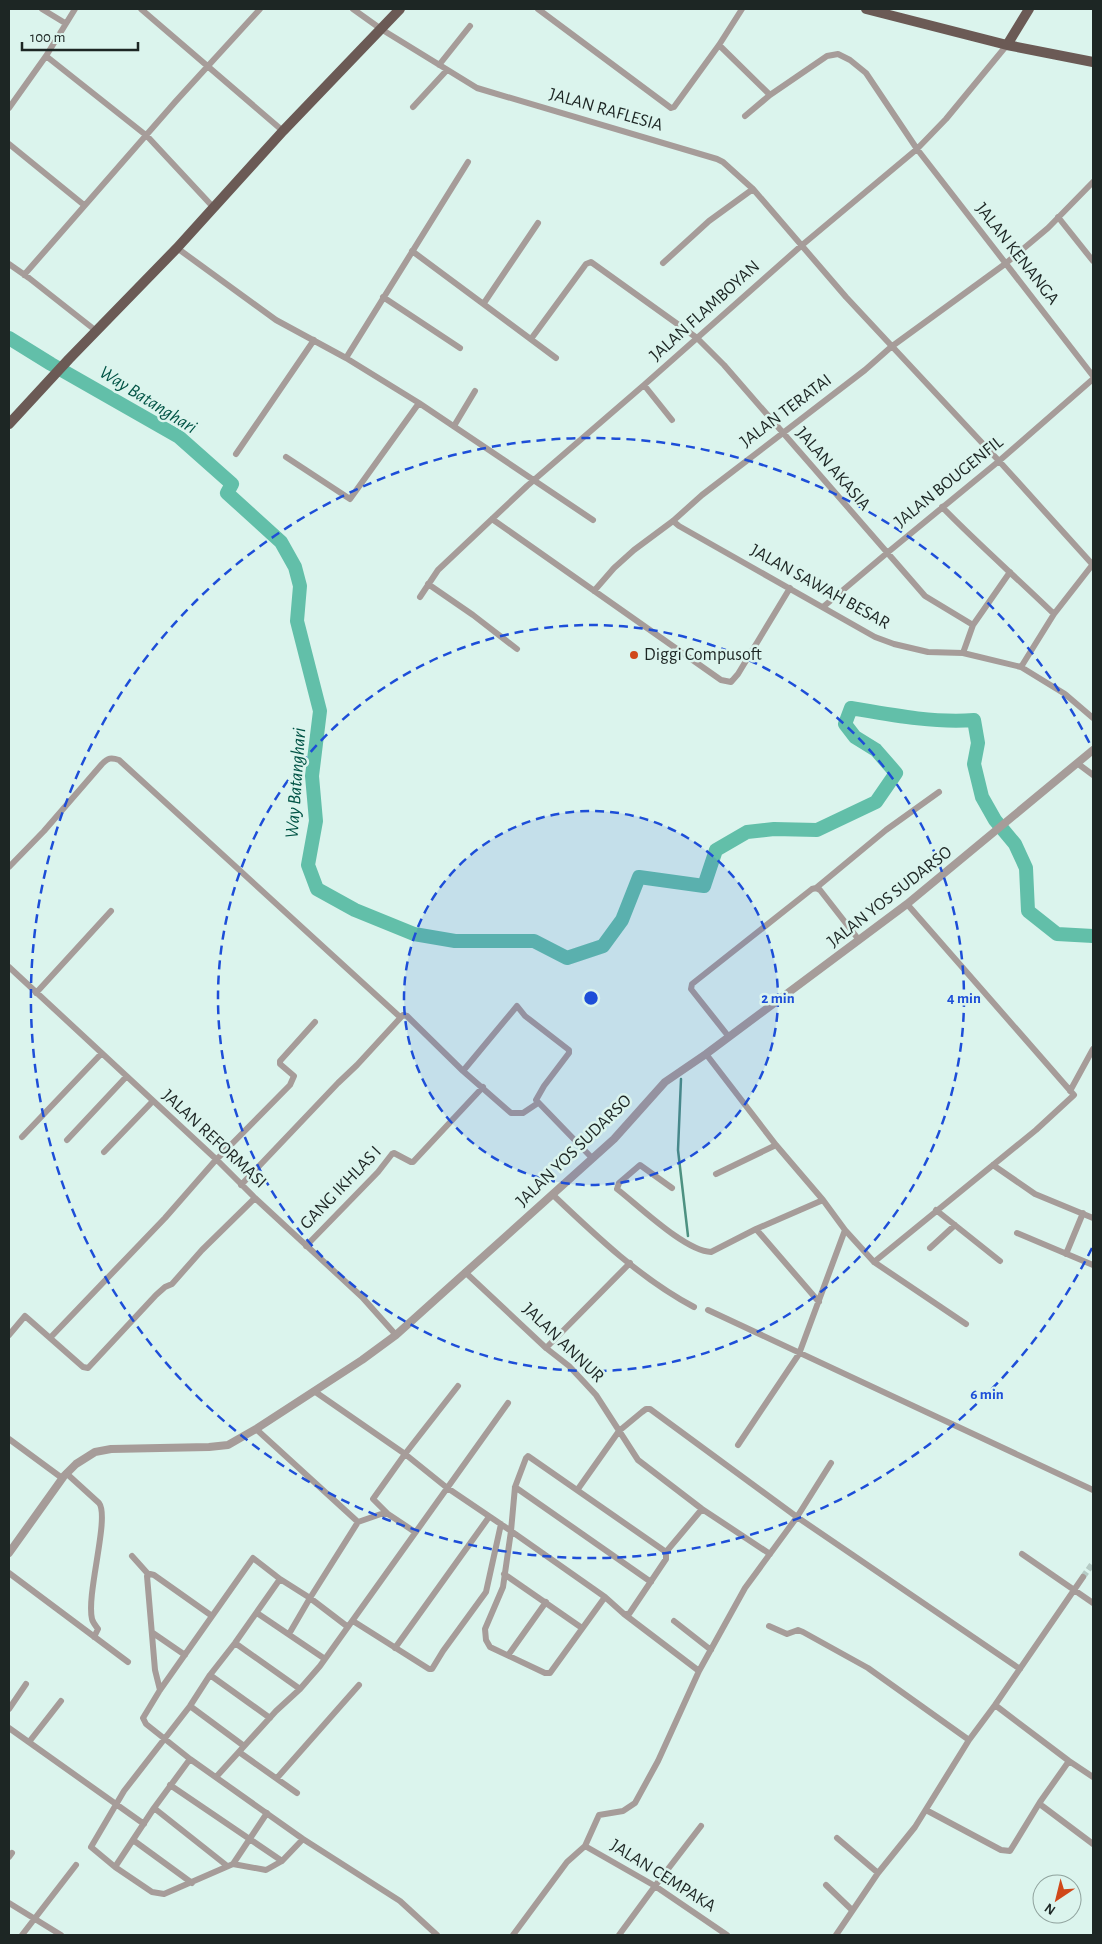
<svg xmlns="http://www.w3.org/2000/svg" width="1102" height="1944" font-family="'Alegreya Sans',sans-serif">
  <rect width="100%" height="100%" fill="#dbf4ed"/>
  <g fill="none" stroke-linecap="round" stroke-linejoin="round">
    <!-- stream -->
    <path stroke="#4d9181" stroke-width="2.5" d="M681,1079l-3,71 10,86"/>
    <!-- river -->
    <path stroke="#62bfa9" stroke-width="14" d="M9,338l42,26 128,73 53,47 -5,9 54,49 14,25 5,19 -3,35 23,90 -8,65 4,45 -8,44 9,24 38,21 59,24 41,7h79l33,17 36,-12 19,-26 17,-43 65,9 12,-36 31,-18 27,-3 43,1 59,-28 20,-29 -20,-23 -21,-13 -10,-13 6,-16c41,7 82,15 123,12l4,23 -4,21 8,33 13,23 20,24 11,24 2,43 29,23 36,2"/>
    <!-- minor-tunnel -->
    <path stroke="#b5cbc5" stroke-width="6" stroke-dasharray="6 3" stroke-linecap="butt" d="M1083,1577l10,-14"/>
    <!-- minor -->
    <path stroke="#a69c99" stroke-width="6" d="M42,9l23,14
      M141,9l142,122
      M353,9l28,20 96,59 240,71 6,3 30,27 93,108 153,164 94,104
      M538,9l133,99 3,-1 45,-62 23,-36
      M719,45l51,50
      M46,56l101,80 67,72
      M439,65l31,-39
      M413,107l34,-37
      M9,108l37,-52 29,-47
      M745,116l25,-21 57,-39 11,-2 12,6 16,13 51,76 176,227
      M9,144l75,61
      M1058,217l35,44
      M177,248l99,72 70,38 73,45 174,117
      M412,251l144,107
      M663,263l46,-42 44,-32
      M9,264l20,14 66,52
      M24,275l152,-174 84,-92
      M383,297l77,51
      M484,303l54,-80
      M531,339l55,-75 5,-2 106,76 27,27 201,231 48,29 -10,28
      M346,358l122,-196
      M644,385l28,35
      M454,426l21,-35
      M236,454l78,-114
      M286,457l64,42 69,-96
      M942,507c36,37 75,71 112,107
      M492,519l229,161 10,2 7,-8 52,-86
      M673,521l6,5 196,111 19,7 34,8 35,1 58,14 44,27 28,24
      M428,584l45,31 44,34
      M594,591l20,-23 20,-18 39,-29 29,-26 163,-125 26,-23 114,-83 43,-36 45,-46
      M420,597l18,-27 89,-84 117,-101 157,-139 116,-97 29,-30 61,-74
      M823,607l64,-54 112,-92 94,-82
      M973,625l37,-53
      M1021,667l33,-53 39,-50
      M1077,763l16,12
      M9,867l35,-36 58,-67c6,-6 9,-7 17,-4l281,257
      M816,888l70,-58 53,-38
      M9,967l208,193 38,38 107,99 34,38
      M36,993l75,-82
      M729,1037l-38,-48 1,-5 120,-95 4,-1 4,2 39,50
      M706,1054l70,91 47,55 22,30 -46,124 -61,91
      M463,1071l54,-65 8,10 44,34v3l-25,33 -8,14 56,58
      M1070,1091l23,-42
      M22,1137l79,-83
      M67,1140l59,-63
      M104,1152l48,-50
      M993,1165l42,29 58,24
      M716,1174l60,-29
      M241,1185l97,-102 19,-18 46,-50 4,1 56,55 48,42h12l15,-10
      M672,1188l-32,-23 -21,18 -2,6c22,17 68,62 94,63l45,-23
      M552,1194c43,41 89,85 142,113
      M936,1210l64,51
      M845,1230l29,32 92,62
      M1017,1233l76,32
      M306,1246l72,-74 14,-18 2,-1 17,9h2l70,-75
      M930,1248l25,-23
      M1066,1254l17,-41
      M874,1262l162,-132 38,-35 -167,-191
      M465,1272l81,76 23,18 15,16 12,13 42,65 64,49 68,45
      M819,1302l-63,-73 67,-29
      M708,1310l385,180
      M9,1335l16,-19 58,51 5,1 68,-73 9,-8 7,-3 30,-34 53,-52
      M50,1338l115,-120 49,-56 76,-77 4,-9 -14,-12v-3l35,-39
      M546,1348l84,-85
      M314,1391l91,63 41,33 65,44 94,66 19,17h5l37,-55v-7l-138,-96 -2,2 -11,29 -4,44 -8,56 -18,42 1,11 4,7 55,26h5l55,-76
      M256,1429l102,93
      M9,1439l53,39
      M66,1473l33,30c11,14 -13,91 -7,116 1,4 4,7 6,10l-4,8
      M515,1487l136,95
      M578,1489l41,-58 23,-19 4,-3h4l147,108 223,152
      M388,1514l-15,-15 32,-45 53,-68
      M415,1532l-27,-18h-7l-23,8 -48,76 -30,-19 -27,-21 -93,132 -17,28 3,6 44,35 113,80 97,62 37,34
      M666,1552l36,-43
      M1022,1554l71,49
      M132,1556l17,19
      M9,1573l119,89
      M504,1574l78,54
      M280,1579l-45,64 -25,32 -20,31 -66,85 -33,56 24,20 37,25 12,2 69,-30 33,6 16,-9 21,-22
      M257,1613l68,46
      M624,1614l75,57
      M353,1621l76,48h3l11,-18 43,-59 15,-68
      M674,1621l37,29
      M769,1626l18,8 11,-4 5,2 65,36 101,72
      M153,1633l32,22
      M289,1634l21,-36 38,29
      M235,1643l65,46
      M395,1648l94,-131
      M509,1654l37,-52
      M210,1675l60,43
      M160,1690l-5,-20 -8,-94 3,-2 4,1 58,41
      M995,1705l74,56 24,16
      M190,1706l54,40
      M9,1709l17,-25
      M9,1728l135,96
      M29,1742l32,-41
      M239,1752l58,41
      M1069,1761l-29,41 1,3 52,39
      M217,1776l59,-65 24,-22 20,-23 188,-263
      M277,1778l82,-93
      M170,1785l112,76
      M154,1808l72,57
      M926,1810l75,40 9,1 30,-49
      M837,1838l41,35
      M133,1840l59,43
      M585,1846l14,-31 24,-4 12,-8 23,-42 41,-90 46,-83 52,-71 34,-54
      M9,1857l3,-4
      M233,1864l34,-51
      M115,1867l39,-59 36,-49
      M826,1885l26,25
      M9,1903l52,32
      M22,1935l54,-70
      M513,1935l54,-73 18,-16 70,40 72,49
      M619,1935l36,-49 46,-60
      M836,1935l42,-62 37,-46 54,-87 26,-35 88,-128"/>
    <!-- tertiary -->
    <path stroke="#a69c99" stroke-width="8" d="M9,1553l55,-77 12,-12 19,-12 16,-3 98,-2 19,-2 28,-16 106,-69 34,-25 218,-196 51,-57 41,-28 201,-150 186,-154"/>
    <!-- primary -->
    <path stroke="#6b5a55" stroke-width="10" d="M866,9l141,36 86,17
      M1007,45l22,-36
      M9,424l60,-65 108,-111 106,-117 117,-122"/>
  </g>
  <!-- distance rings -->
  <circle cx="591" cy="998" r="187" fill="#1d4ed8" fill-opacity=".12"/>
  <g fill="none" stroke="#1d4ed8" stroke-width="2.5" stroke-dasharray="9 6">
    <circle cx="591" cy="998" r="187"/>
    <circle cx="591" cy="998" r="373"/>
    <path d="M1092 1248A560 560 0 1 1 1092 748"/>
  </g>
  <!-- markers -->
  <circle fill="#d0481a" stroke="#dbf4ed" stroke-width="2" cx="634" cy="655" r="5"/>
  <g text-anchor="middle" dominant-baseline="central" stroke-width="5" stroke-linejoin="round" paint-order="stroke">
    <!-- street labels -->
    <g font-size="18" fill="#1d2624" stroke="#dbf4ed">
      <text transform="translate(606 110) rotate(16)">JALAN RAFLESIA</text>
      <text transform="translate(1017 254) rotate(52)">JALAN KENANGA</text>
      <text transform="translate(705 311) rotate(-42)">JALAN FLAMBOYAN</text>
      <text transform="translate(786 411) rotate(-37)">JALAN TERATAI</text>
      <text transform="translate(833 469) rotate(49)">JALAN AKASIA</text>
      <text transform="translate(949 482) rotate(-39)">JALAN BOUGENFIL</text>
      <text transform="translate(820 587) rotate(29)">JALAN SAWAH BESAR</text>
      <text transform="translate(890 897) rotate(-38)">JALAN YOS SUDARSO</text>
      <text transform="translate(214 1139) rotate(43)">JALAN REFORMASI</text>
      <text transform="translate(574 1151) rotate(-44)">JALAN YOS SUDARSO</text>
      <text transform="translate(341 1188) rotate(-46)">GANG IKHLAS I</text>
      <text transform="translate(563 1343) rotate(44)">JALAN ANNUR</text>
      <text transform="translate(663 1876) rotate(32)">JALAN CEMPAKA</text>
    </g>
    <!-- poi labels -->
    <g font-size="18" fill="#1d2624" stroke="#dbf4ed" text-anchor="start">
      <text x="644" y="655">Diggi Compusoft</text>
    </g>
    <!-- water labels -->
    <g font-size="19" font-style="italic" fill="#005345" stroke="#dbf4ed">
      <text transform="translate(148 400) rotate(32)">Way Batanghari</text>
      <text transform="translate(296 783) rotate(-86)">Way Batanghari</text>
    </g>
  </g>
  <circle cx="591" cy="998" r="8" fill="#1d4ed8" stroke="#dbf4ed" stroke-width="2.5"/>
  <g font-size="15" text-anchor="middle" font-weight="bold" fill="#1d4ed8" stroke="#dbf4ed" stroke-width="5" stroke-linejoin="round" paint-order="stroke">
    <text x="778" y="1003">2 min</text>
    <text x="964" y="1003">4 min</text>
    <text x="987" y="1399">6 min</text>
  </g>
  <!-- border -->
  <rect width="1102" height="1944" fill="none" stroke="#1d2624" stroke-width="20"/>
  <!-- north arrow -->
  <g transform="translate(1057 1899) rotate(215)"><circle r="24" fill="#dbf4ed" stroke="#8fa29d"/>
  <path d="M0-4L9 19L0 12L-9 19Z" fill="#d0481a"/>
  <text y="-8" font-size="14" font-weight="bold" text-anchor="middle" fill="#1d2624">N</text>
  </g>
  <!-- scale -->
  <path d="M22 42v8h116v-8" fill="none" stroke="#1d2624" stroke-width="2.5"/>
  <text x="30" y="42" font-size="15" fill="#1d2624" stroke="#dbf4ed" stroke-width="4" paint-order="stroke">100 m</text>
</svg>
